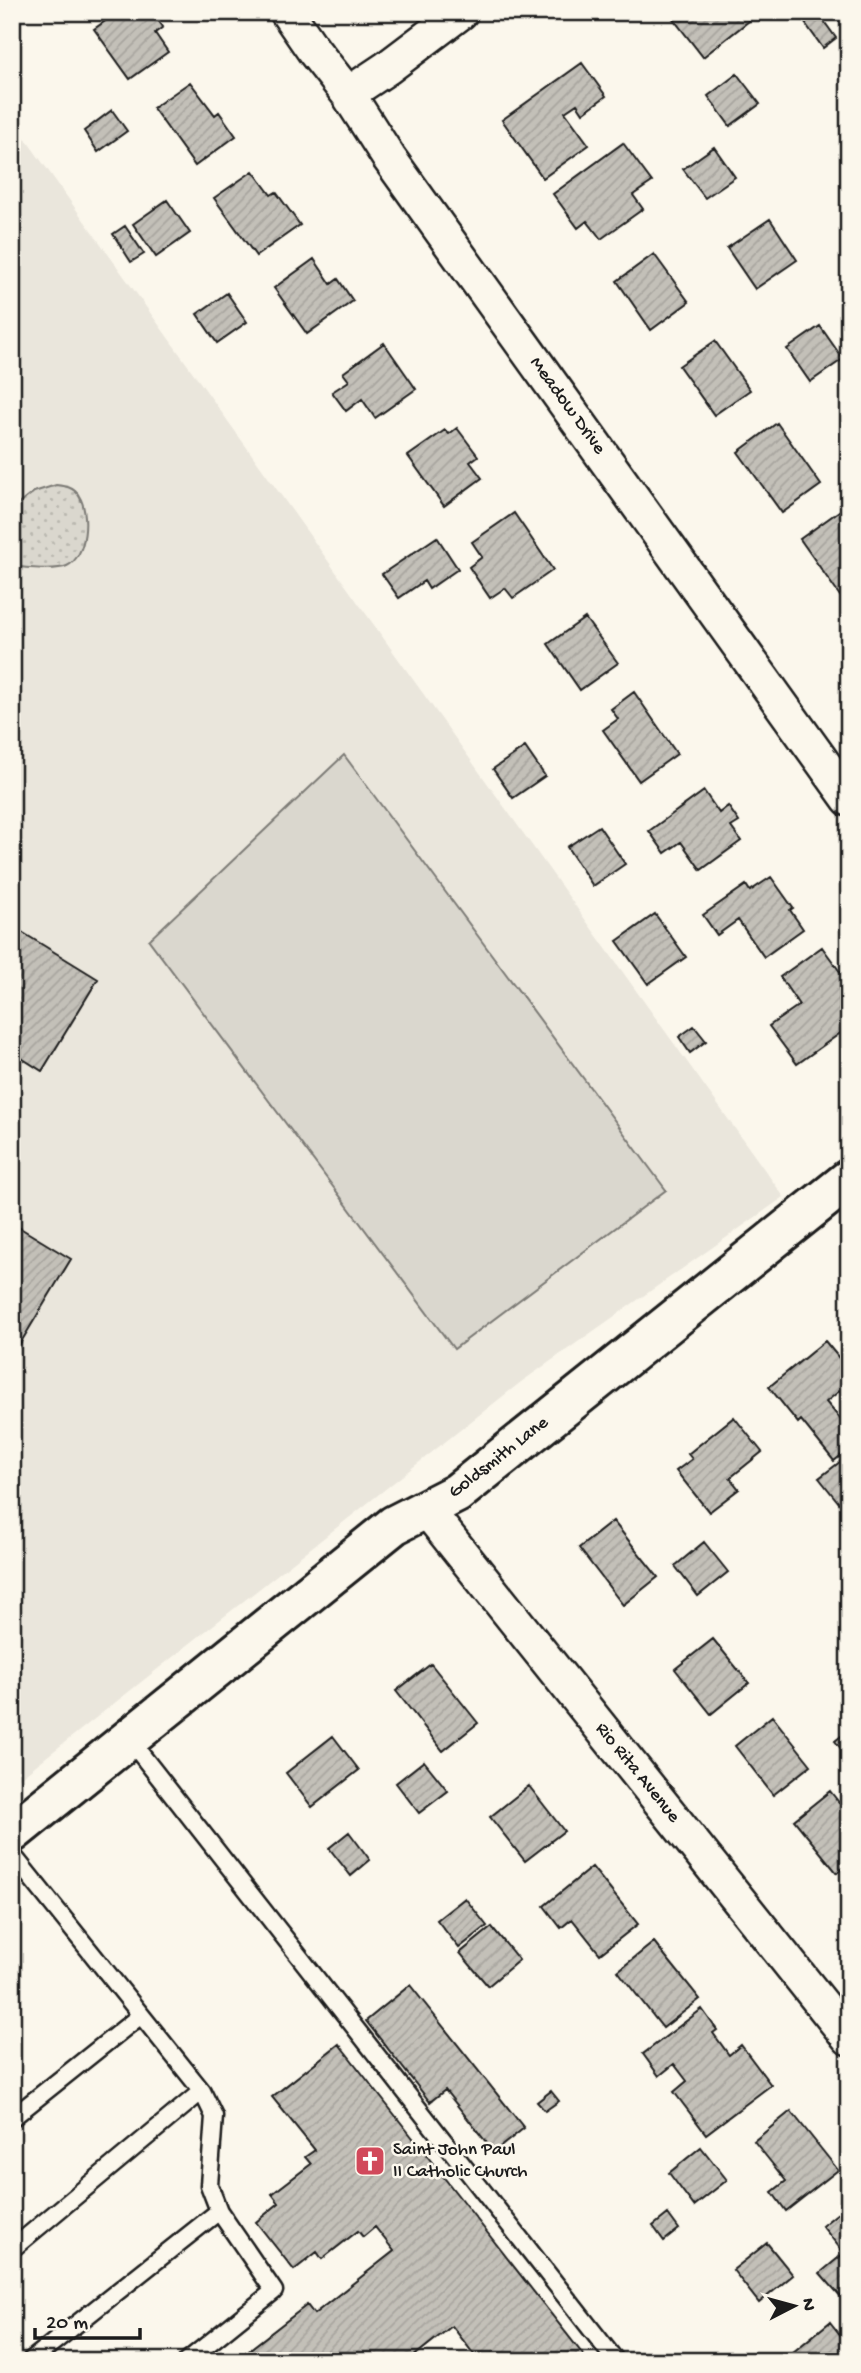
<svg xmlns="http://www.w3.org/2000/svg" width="861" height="2373" font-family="'Gochi Hand',sans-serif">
  <defs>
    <pattern id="park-dots" width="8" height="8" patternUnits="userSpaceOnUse" patternTransform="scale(1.75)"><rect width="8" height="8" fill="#dad7ce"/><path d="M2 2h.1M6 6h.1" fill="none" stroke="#bab8b0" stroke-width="1.8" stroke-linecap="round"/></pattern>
    <pattern id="building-hatch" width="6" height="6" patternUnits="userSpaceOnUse" patternTransform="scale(1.75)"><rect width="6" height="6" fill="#c3c0b8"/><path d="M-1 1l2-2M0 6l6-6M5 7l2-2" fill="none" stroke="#a7a49e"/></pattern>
  </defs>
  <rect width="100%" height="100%" fill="#fbf7ec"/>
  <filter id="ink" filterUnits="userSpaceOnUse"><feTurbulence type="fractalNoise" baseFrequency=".0143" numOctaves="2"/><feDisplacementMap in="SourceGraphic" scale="14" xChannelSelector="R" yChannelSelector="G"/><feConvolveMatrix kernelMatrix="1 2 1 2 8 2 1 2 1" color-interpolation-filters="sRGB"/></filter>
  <g filter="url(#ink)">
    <!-- built -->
    <path fill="#eae6dc" d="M12,120l772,1077 -263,185 -509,402z"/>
    <!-- park -->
    <path fill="url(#park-dots)" stroke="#7b7a75" stroke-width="2" d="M56,485c9,1 18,2 23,11 11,17 8,61 -12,70 -11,5 -42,2 -55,0v-57l22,-17z"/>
    <!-- pitch -->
    <path fill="#dad7ce" stroke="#7b7a75" stroke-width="2" d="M344,755l322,435 -212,159 -305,-409z"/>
    <!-- building -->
    <path fill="url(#building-hatch)" stroke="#1c1c1c" stroke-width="2" d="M118,12h34l11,15 -8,6 13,19 -38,27 -36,-50z
      M668,12h82l4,5 -51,40z
      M818,13l18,25 -13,10 -18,-25z
      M582,63l24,33 -23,17 -6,-9 -12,8 24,33 -46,33 -41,-58z
      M737,74l23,30 -30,22 -22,-30z
      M190,82l25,33 4,-3 17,24 -41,30 -42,-58z
      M112,110l15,21 -29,21 -14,-21z
      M623,143l29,39 -19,13 10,14 -42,30 -14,-18 -9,7 -25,-34z
      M714,147l21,30 -30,21 -22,-29z
      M253,171l18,24 5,-3 24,33 -44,31 -42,-58z
      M167,200l23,33 -34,24 -23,-33z
      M770,219l27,41 -42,29 -28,-41z
      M125,226l19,28 -13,8 -18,-28z
      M654,254l35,48 -38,28 -34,-49z
      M314,259l17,25 7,-5 15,22 -46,33 -33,-46z
      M227,293l20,29 -30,21 -20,-29z
      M820,326l23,33 -33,23 -23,-33z
      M715,341l35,49 -36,25 -35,-49z
      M384,343l32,46 -41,29 -13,-19 -16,12 -14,-19 17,-11 -6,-8z
      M777,423l44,62 -39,28 -44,-61z
      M457,428l21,28 -8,6 12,16 -38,28 -36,-50 37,-26 4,4z
      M849,504v86l-9,6 -40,-57z
      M514,513l39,57 -40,28 -8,-10 -15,10 -21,-31 13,-10 -10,-15z
      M437,537l21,32 -29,20 -5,-8 -25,17 -17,-24z
      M585,618l33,45 -38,27 -32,-46z
      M634,692l43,62 -38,27 -36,-51 15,-11 -7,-10z
      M525,747l20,29 -32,22 -20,-29z
      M704,791l15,22 9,-7 11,16 -8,5 10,14 -40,29 -20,-28 -16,11 -16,-22z
      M599,826l26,38 -32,22 -26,-39z
      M771,877l22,31 -3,2 13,19 -39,28 -26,-37 -21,15 -14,-20 43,-30 4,6z
      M655,914l31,43 -38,27 -31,-43z
      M12,926l86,53 -56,92 -30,-19z
      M822,947l27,37v43l-52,37 -28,-38 30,-21 -19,-28z
      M694,1026l12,15 -16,12 -11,-16z
      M12,1223l59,36 -59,98z
      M825,1341l24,29v13l-23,19 23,27v20l-15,12 -33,-41 -3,3 -29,-36z
      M734,1417l28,35 -32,26 9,11 -30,23 -33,-41 16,-12 -4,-5z
      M849,1455v49l-6,4 -24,-30z
      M613,1521l45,56 -35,28 -44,-57z
      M704,1542l24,30 -30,24 -23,-30z
      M713,1639l36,44 -38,31 -36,-45z
      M431,1664l47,59 -35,28 -47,-60z
      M772,1716l39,49 -38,30 -38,-49z
      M849,1730v29l-14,-18z
      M333,1736l26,34 -47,37 -26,-34z
      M424,1761l24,30 -29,22 -23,-30z
      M529,1786l35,45 -39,30 -35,-44z
      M830,1791l19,24v48l-12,10 -43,-53z
      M349,1832l21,28 -19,16 -22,-28z
      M592,1867l46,57 -38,30 -28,-35 -11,9 -17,-22z
      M465,1898l22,28 -28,22 -22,-28z
      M492,1927l27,33 -31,26 -28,-33z
      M654,1942l46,57 -37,29 -45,-57z
      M410,1985l114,143 -30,24 -49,-62 -15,12 -64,-81z
      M702,2009l15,21 -4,3 16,22 12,-10 30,40 -65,49 -32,-42 13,-11 -13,-17 -15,12 -16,-22z
      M339,2044l147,187 102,130h-109l-27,-35 -44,35h-154l2,-2 -7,-9 58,-45 7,9 80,-63 -19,-24 -12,10 -5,-6 -36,28 -5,-7 -23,18 -38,-48 23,-19 -7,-9 39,-30 -6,-7 10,-7 -43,-53z
      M551,2091l8,10 -14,10 -8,-9z
      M791,2111l47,59 -52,41 -14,-19 14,-11 -32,-40z
      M701,2147l26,33 -33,26 -25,-33z
      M849,2204v87l-8,6 -21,-24 24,-20 -22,-27z
      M668,2214l11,15 -15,12 -11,-15z
      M767,2243l26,32 -34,28 -26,-33z
      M830,2322l19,24v5l-12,10h-39l-6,-8z"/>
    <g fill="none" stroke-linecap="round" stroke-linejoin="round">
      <!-- service casing -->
      <g stroke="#1c1c1c" stroke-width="21">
        <path id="service" d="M129,1739l487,622
          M12,1854l190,237 12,25 -5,69 10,26 55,80 -87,70
          M12,2118l129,-103
          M12,2249l190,-158
          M30,2361l189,-150"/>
      </g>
      <!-- minor casing -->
      <g stroke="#1c1c1c" stroke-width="38">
        <path id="minor" d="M287,12l27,39 34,43 41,64 460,641
          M348,94l39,-26 74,-56
          M426,1509l423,529"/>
      </g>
      <!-- tertiary casing -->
      <g stroke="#1c1c1c" stroke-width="44">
        <path id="tertiary" d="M12,1833l382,-308 63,-32 392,-314"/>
      </g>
      <!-- service -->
      <use href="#service" stroke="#fbf7ec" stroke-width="16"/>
      <!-- minor -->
      <use href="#minor" stroke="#fbf7ec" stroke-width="33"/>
      <!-- tertiary -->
      <use href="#tertiary" stroke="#fbf7ec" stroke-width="38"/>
    </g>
  </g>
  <!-- icons -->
  <defs>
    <g id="church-square" transform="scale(1.575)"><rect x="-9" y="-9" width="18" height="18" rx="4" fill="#d1495b" stroke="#fbf7ec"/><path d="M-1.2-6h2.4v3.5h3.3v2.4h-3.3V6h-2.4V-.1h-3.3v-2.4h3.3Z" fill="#fff"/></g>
  </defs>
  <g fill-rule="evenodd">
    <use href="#church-square" x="370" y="2161"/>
  </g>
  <g text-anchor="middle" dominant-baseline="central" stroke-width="5" stroke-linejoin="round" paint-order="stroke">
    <!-- street labels -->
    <g font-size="19" fill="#1c1c1c" stroke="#fbf7ec">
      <text transform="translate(567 406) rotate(54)">Meadow Drive</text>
      <text transform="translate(499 1458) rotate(-38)">Goldsmith Lane</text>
      <text transform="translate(637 1773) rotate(51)">Rio Rita Avenue</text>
    </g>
    <!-- poi labels -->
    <g font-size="19" fill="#1c1c1c" stroke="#fbf7ec" text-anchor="start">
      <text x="393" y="2150">Saint John Paul<tspan x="393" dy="22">II Catholic Church</tspan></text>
    </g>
  </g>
  <!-- margin -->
  <rect width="861" height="2373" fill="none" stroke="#fbf7ec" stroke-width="42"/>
  <rect x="21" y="21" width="819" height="2331" fill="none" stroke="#1c1c1c" stroke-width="2.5" filter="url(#ink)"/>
  <!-- north arrow -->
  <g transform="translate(794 2306) rotate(84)" stroke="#fbf7ec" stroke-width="5" paint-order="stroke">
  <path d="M0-5L12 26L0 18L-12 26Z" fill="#1c1c1c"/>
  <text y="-10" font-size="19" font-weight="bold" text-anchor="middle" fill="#1c1c1c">N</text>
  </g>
  <!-- scale -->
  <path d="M35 2328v10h105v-10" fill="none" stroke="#1c1c1c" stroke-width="3.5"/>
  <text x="46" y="2328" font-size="21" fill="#1c1c1c" stroke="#fbf7ec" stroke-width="5" paint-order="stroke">20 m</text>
</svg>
